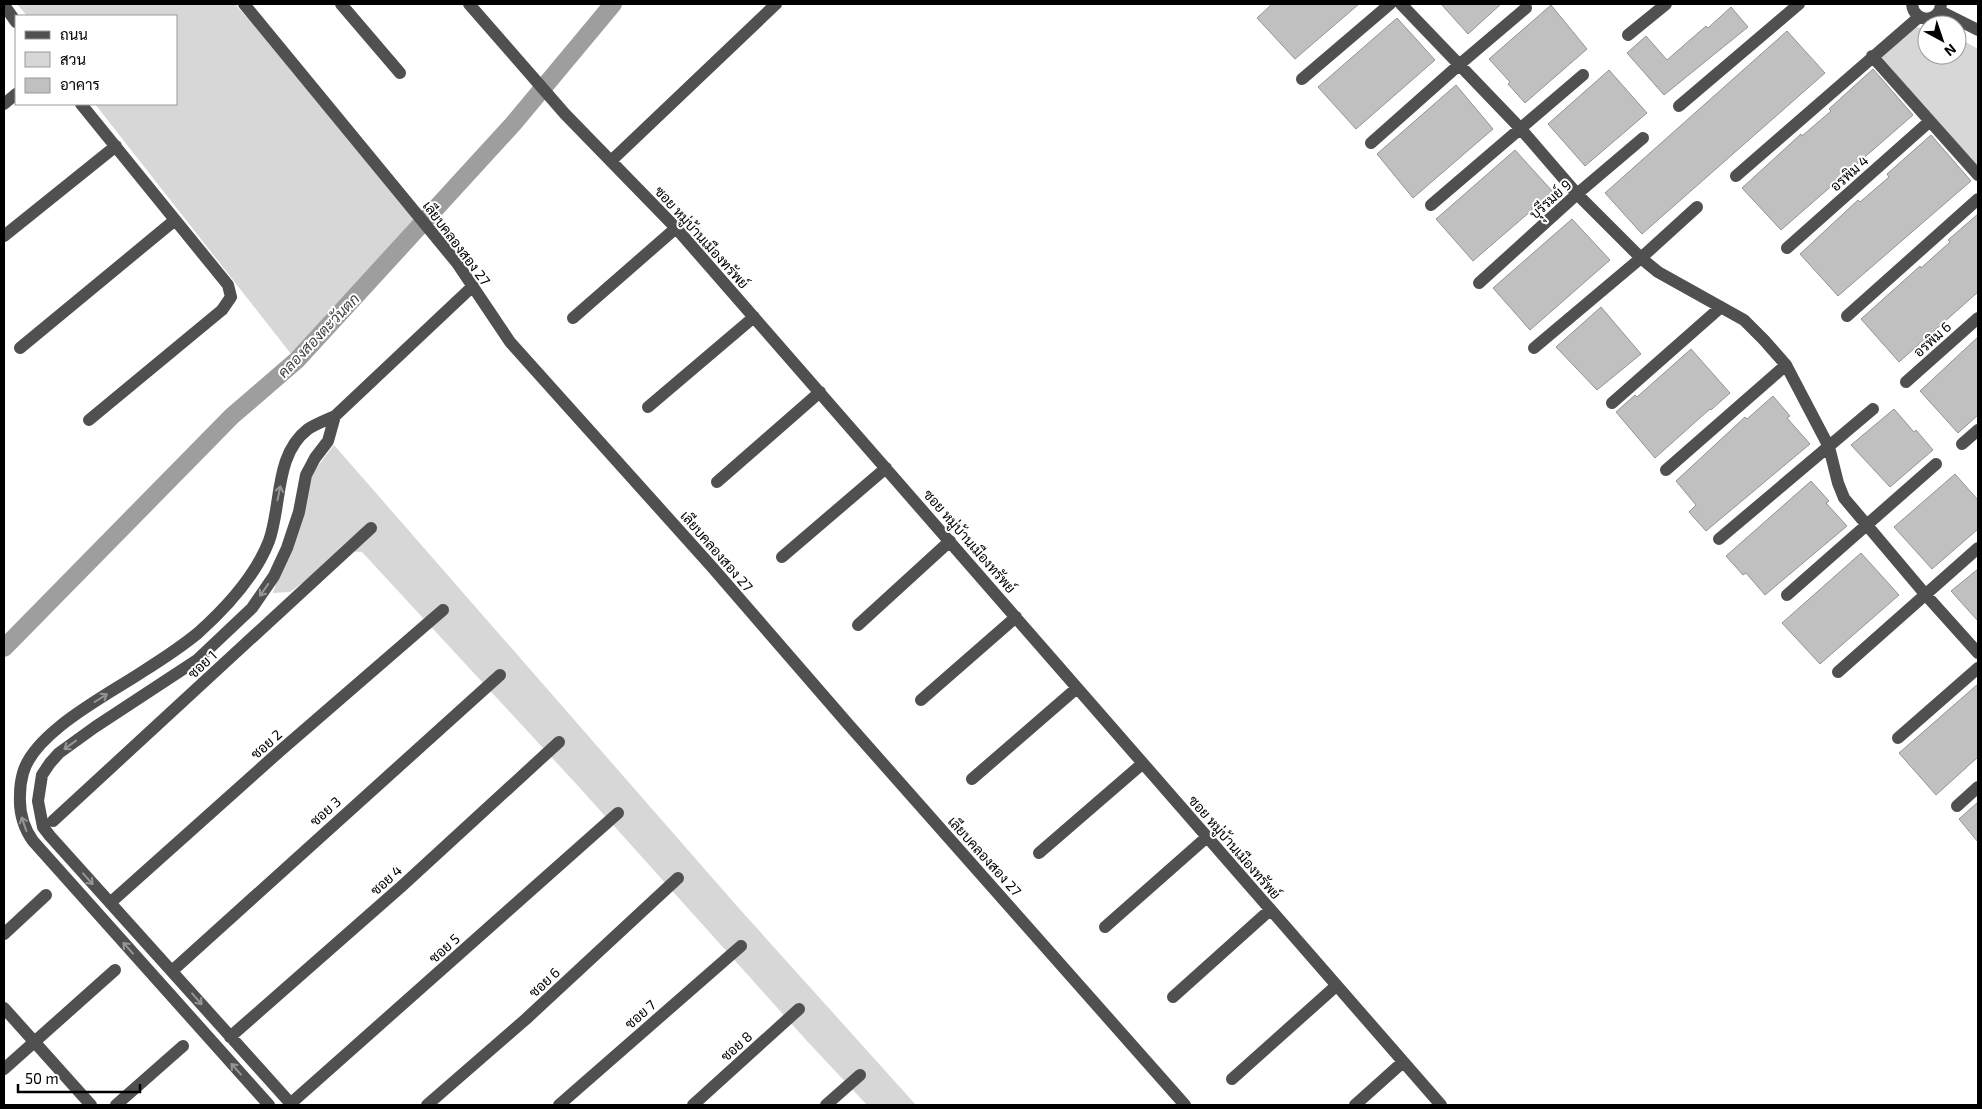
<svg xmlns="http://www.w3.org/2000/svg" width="1982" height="1109" font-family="'Exo 2',Sarabun,sans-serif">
  <rect width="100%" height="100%" fill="#fff"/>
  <!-- green -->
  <path fill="#d7d7d7" d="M17,4h218l190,216 -134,134 -196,-250h81v-88h-149z
    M1909,26l18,3v26h30v-18l21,12v125l-106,-118z
    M334,445l402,460 180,200h-49l-60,-64 -228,-254 -217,-235 -16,-1 -56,41 -17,1 38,-118z"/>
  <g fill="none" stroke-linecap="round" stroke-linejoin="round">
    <!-- canal -->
    <path stroke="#9e9e9e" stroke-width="18" d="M4,648l228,-232 65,-56 216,-236 100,-120"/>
  </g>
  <!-- building -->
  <path fill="#c0c0c0" stroke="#949494" d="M1272,4h87l-64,55 -38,-41z
    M1441,4h60l-33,30z
    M1551,5l36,44 -62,54 -17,-19 2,-2 -21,-23z
    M1731,7l17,20 -84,68 -37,-42 19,-17 21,24 39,-34 2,2z
    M1397,18l38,42 -79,69 -38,-42z
    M1787,31l38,42 -183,161 -37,-41z
    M1873,69l40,46 -132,115 -39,-42 59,-54 1,2 29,-25 -2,-2z
    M1609,70l38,43 -62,53 -37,-42z
    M1456,85l37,44 -80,69 -36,-44z
    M1931,135l40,46 -133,115 -38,-42 58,-54 2,2 29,-25 -2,-3z
    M1515,150l38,42 -80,69 -37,-42z
    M1978,214v78l-79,70 -38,-43 59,-53 1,2 29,-26 -2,-2z
    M1572,219l38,41 -80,70 -37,-42z
    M1601,307l40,47 -44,36 -41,-43z
    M1978,337v78l-20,18 -38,-42z
    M1691,349l39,44 -19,17 -1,-1 -55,49 -39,-46 19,-17 2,2z
    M1773,396l17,20 -3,2 23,26 -104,87 -17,-19 7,-7 -20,-24 69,-64 2,2z
    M1894,409l20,23 2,-2 17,20 -43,37 -39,-42z
    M1955,474l23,26v29l-46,40 -38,-42z
    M1811,481l18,20 -3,2 21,23 -82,69 -19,-22 -3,2 -17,-19z
    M1861,553l38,42 -79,69 -38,-41z
    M1978,569v52l-27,-30z
    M1978,684v73l-42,38 -37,-42z
    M1978,802v40l-19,-23z"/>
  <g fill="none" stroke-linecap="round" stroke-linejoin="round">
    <!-- minor -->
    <path stroke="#505050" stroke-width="12" d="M244,4l213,259 53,79 202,225 136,157 337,381
      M341,4l59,69
      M469,4l96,110 111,114 765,877
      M1401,4l119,124 57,66 64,64 17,14 86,48 20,20 22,25 43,82 9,36 6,15 81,96 53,59
      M1912,4c2,20 28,19 29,0
      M4,5l12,17
      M1940,11l38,19
      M1628,35l38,-31
      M1872,56l106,119
      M1302,79l88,-75
      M4,104l12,-10
      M81,104l147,181 3,12 -9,13 -133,110
      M1679,106l120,-102
      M1371,143l89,-79 66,-56
      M611,161l165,-157
      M1736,176l183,-159
      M1431,205l152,-130
      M4,236l112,-90
      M1787,248l143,-127
      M1479,283l98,-89 66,-56
      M1847,316l131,-117
      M573,318l103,-90
      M20,348l155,-128
      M1534,348l107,-90 56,-51
      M1906,382l72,-64
      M1612,403l109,-96
      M648,407l106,-90
      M1962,444l16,-14
      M1666,470l120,-105
      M717,482l103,-90
      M1719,539l154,-130
      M782,557l104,-89
      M1787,595l149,-131
      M858,625l92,-84
      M1838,672l140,-124
      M921,700l95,-83
      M1898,738l80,-70
      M972,779l105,-91
      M1957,806l21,-19
      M53,821l318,-293
      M1039,853l103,-89
      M110,903l170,-152 163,-141
      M1105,927l102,-90
      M4,934l42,-39
      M172,971l328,-296
      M1173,997l97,-87
      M4,1008l87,97
      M230,1037l172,-151 157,-144
      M4,1069l111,-99
      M1232,1079l104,-93
      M116,1105l67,-59
      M269,1105l-236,-264c-10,-14 -14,-28 -13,-46 0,-7 1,-15 3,-22 11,-41 86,-79 119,-101 19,-12 39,-25 56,-39 28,-25 57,-56 71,-92 13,-36 5,-86 39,-112 8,-5 18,-9 27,-13l138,-130
      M289,1105l329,-292
      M292,1105l-242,-269 -7,-9 -5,-26 4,-26 8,-12 9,-10 36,-26 102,-67 55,-52 22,-32 13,-28 12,-36 7,-37 9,-17 13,-17 7,-25
      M427,1105l99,-86 152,-141
      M559,1105l182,-159
      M693,1105l106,-96
      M826,1105l34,-30
      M1355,1105l48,-43"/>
  </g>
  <!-- one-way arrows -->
  <defs><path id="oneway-shaft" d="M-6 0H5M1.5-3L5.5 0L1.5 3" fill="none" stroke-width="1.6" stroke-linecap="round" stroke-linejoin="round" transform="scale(1.25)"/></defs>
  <g stroke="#969696">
    <use href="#oneway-shaft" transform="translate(279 493) rotate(-78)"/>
    <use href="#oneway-shaft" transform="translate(264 590) rotate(125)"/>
    <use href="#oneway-shaft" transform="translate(101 698) rotate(-32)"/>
    <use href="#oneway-shaft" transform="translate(70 745) rotate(144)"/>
    <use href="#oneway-shaft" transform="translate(24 824) rotate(-109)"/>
    <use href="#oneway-shaft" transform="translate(88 879) rotate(48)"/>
    <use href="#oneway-shaft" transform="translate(128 948) rotate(-132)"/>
    <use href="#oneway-shaft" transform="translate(197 999) rotate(49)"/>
    <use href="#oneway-shaft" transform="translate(236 1069) rotate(-132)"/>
  </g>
  <g text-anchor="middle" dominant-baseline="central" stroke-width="4" stroke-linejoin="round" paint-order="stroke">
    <!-- street labels -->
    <g font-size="14" fill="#000" stroke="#fff">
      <text transform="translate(1849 173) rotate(-42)">อรพิม 4</text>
      <text transform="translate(1550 199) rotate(-42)">บุุรีรมย์ 9</text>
      <text transform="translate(702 237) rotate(48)">ซอย หมู่บ้านเมืองทรัพย์</text>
      <text transform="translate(457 243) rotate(53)">เลียบคลองสอง 27</text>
      <text transform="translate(1932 339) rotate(-42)">อรพิม 6</text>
      <text transform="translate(970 541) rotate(49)">ซอย หมู่บ้านเมืองทรัพย์</text>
      <text transform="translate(717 551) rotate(49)">เลียบคลองสอง 27</text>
      <text transform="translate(202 664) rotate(-43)">ซอย 1</text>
      <text transform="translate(266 744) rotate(-42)">ซอย 2</text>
      <text transform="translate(325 811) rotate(-42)">ซอย 3</text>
      <text transform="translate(1235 847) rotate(49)">ซอย หมู่บ้านเมืองทรัพย์</text>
      <text transform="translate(985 856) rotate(48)">เลียบคลองสอง 27</text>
      <text transform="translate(386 880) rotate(-42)">ซอย 4</text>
      <text transform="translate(444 948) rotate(-42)">ซอย 5</text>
      <text transform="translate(544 982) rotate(-43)">ซอย 6</text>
      <text transform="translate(640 1014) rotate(-41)">ซอย 7</text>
      <text transform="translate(736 1046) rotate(-42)">ซอย 8</text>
    </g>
    <!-- water labels -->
    <g font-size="15" font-style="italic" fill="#3f3f3f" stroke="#fff">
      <text transform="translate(318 335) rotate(-46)">คลองสองตะวันตก</text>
    </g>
  </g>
  <!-- border -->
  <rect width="1982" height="1109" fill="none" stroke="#000000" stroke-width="10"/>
  <!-- legend -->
  <rect x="15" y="15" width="162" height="90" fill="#ffffff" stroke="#999999"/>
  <rect x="25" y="31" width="25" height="8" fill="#505050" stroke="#999999"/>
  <text x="60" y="40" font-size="15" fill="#000000">ถนน</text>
  <rect x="25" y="52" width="25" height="15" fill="#d7d7d7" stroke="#999999"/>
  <text x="60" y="65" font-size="15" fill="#000000">สวน</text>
  <rect x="25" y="78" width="25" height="15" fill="#c0c0c0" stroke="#999999"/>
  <text x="60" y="90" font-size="15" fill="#000000">อาคาร</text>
  <!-- north arrow -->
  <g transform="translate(1942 40) rotate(140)"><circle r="24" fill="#ffffff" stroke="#999999"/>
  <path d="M0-4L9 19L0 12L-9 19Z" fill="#000000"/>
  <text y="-8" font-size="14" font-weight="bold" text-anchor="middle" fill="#000000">N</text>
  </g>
  <!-- scale -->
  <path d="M18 1084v8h122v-8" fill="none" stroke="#000000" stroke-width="2.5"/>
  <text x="25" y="1084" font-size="15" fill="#000000" stroke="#ffffff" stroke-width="4" paint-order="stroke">50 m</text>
</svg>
